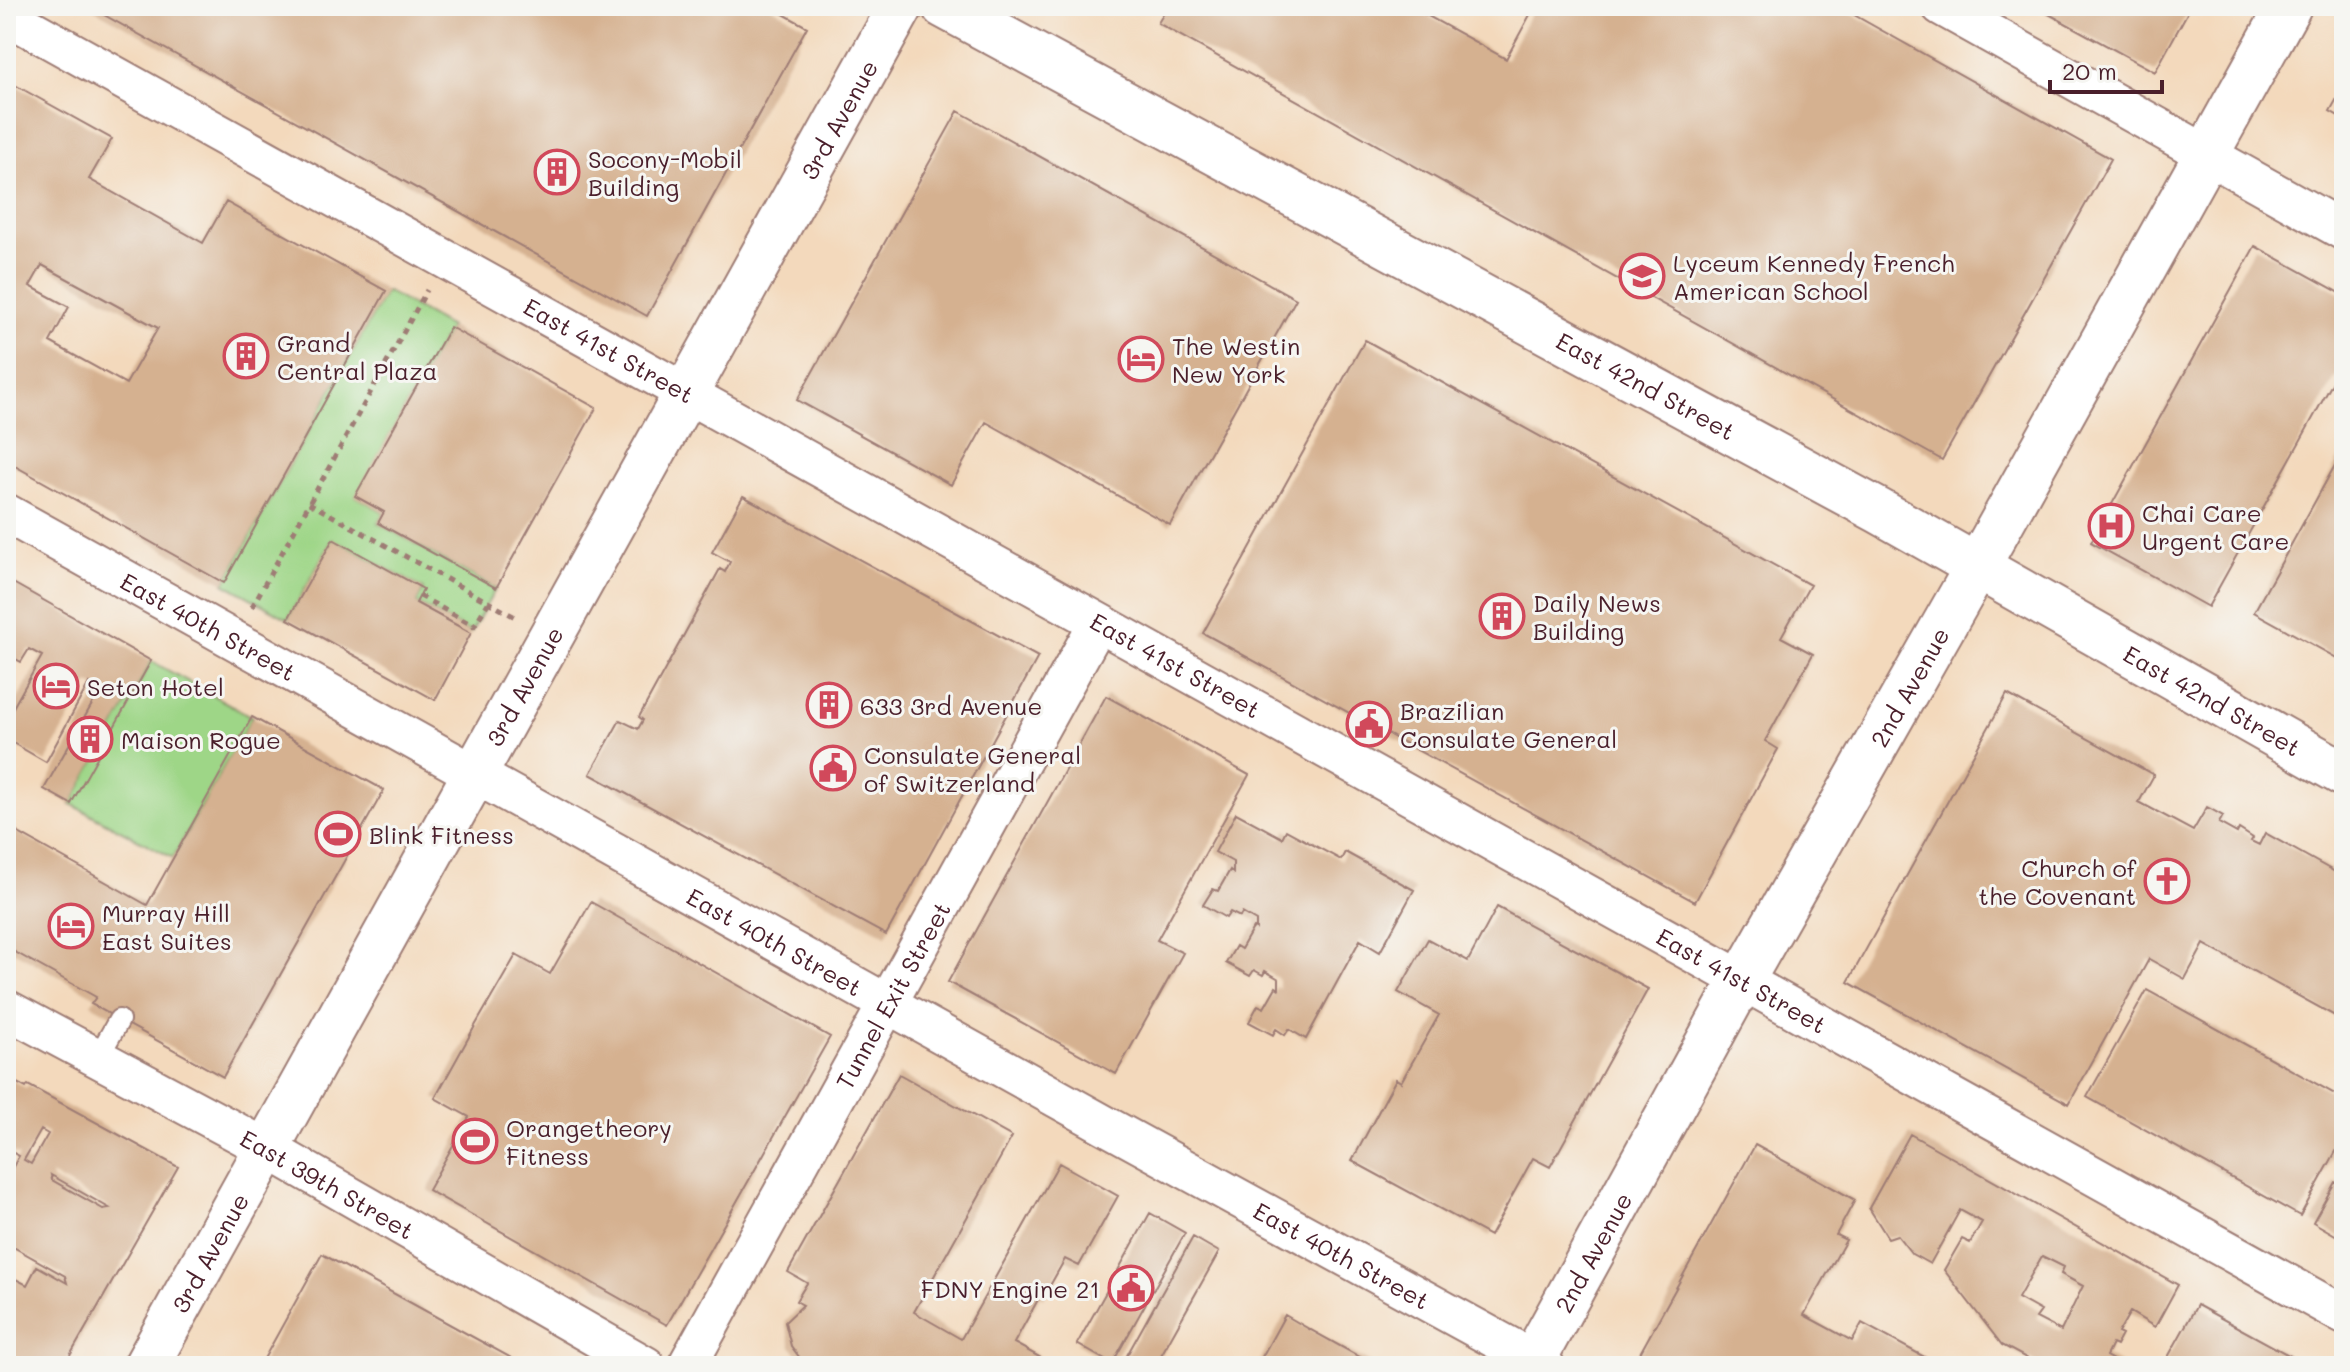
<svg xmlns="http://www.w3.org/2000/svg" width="2350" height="1372" font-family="Mali,sans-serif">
  <rect width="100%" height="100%" fill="#f6f6f2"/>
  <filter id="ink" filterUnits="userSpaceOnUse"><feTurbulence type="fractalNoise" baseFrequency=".0125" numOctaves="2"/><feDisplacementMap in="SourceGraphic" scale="16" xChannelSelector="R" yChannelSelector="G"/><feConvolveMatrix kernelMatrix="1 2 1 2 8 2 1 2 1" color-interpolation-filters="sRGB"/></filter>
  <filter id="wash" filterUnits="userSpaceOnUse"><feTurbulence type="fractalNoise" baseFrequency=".006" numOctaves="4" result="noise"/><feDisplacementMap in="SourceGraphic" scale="32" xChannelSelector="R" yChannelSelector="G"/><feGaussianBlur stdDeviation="1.8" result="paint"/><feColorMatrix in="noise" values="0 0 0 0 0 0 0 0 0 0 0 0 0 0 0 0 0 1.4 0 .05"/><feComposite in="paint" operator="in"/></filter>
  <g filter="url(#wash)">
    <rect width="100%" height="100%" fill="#f3d9bc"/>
    <!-- green -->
    <path fill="#9ed687" stroke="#747a59" stroke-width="2" d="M386,291l64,36 -94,169 28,16 -6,11 118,65 -25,45 -55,-30 7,-14 -90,-50 -45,80 -64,-36z
      M151,661l101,56 -79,141 -102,-54z"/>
    <g id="blocks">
      <!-- building -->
      <path fill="#d5b190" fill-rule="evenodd" d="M88,6h681l38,21 -160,289z
        M1168,6h242l96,53 25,-46 -13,-7h320l273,153 -169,301 -784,-437z
        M2034,6h157l-36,66z
        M6,80l106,59 -23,40 114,64 23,-41 160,89 -162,292 -218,-122zM42,265l116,63 -32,56 -76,-42 19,-35 -39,-21z
        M2344,86v33l-14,-8z
        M958,111l338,188 -126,226 -184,-103 -35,63 -154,-85z
        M2255,246l89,49v67l-136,245 -117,-65z
        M450,327l146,81 -100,180 -118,-65 6,-11 -29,-16z
        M1365,340l445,245 -29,52 32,17 -48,87 13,8 -83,153 -492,-269z
        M2344,449v213l-90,-50z
        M743,496l295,161 -152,278 -296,-161 30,-54 18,9 5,-9 -4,-3 81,-148 5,3 5,-10 -18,-10z
        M333,539l90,50 -7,14 55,30 -36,67 -147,-81z
        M6,579l145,82 -80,143 -27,-15 56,-99 -11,-7 -43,79 -40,-23v-19l36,-64 -13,-7 -8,13 -15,-8z
        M2007,694l147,81 -15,27 54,29 14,-24 16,9 -4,7 18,10 2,-4 14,9 -2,3 8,4 6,-12 79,44v144l-140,-77 -19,35 -36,-20 -80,145 -221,-122z
        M1106,696l143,79 -92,165 26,13 -67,121 -168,-92z
        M252,717l132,73 -161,287 -132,-73 5,-7 -90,-50v-121l141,79z
        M1236,813l46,25 4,-8 55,30 4,-8 69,38 -34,62 -20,-12 -54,99 -17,-10 -4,6 -9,-6 -3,6 -24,-13 9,-17 6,3 12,-21 3,2v-10l-14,-8 -2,4 -9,-5 -4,6 -24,-13 10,-17 5,3 12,-21 3,1v-8l-14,-8 -2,4 -10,-5 -4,6 -23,-13 10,-16 5,2 12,-21 3,3v-11l-18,-10z
        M591,902l239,135 -163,288 -239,-135 41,-73 -34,-19 40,-72 41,-71 34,19z
        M1497,907l151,82 -98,178 -17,-9 -43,78 -138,-75 44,-82 5,3 38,-67 -41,-23 30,-53 40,22z
        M2147,990l197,109v38l-44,79 -213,-119z
        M899,1074l113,63 -98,175 47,27 98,-176 59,33 -39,70 -14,-7 -22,39 -3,-2 -26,47 29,16 -3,7h-84l-7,-4 -3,4h-140l-15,-20 -6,-24 18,-17 -7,-4 11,-18 -19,-11z
        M6,1077l20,11 2,-3 150,82 -114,199h-58v-85l5,3 3,-6 13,7 10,-19 30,17 -2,-7 -50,-28h-9v-69l13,-23 -13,-7zM41,1130l7,4 -17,30 -7,-4zM51,1175l58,33 -6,1 -51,-29z
        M1910,1134l268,151 -23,42 -25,-15 -12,21 4,2 -6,11 -4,-2 -6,12 18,10h-83l-39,-21 -58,-75 18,-31 8,4 12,-21 -22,-12 -30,54 -18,-10 -15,-19 -9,3 -19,-30zM2042,1256l22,11 -3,7 22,12 -22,45 -25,-13 5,-7 -23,-13z
        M1755,1145l100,55 -19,35 10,5 -42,75 48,26 10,-18 79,43 -307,-2z
        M2335,1182l9,5v53l-31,-18z
        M1150,1213l35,20 -73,131 -35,-20z
        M1193,1237l26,15 -64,114h-34z
        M322,1254l149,82 55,30h-266z
        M2197,1305l99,54 -4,7h-129z
        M1285,1315l24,14 67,37h-119z"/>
    </g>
  </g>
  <g filter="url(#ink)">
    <use href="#blocks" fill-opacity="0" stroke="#9e7c74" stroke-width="2"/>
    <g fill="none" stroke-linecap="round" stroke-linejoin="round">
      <!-- service casing -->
      <g stroke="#9e7c74" stroke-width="24">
        <path id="service" d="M97,1059l22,-39"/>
      </g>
      <!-- minor casing -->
      <g stroke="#9e7c74" stroke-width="42">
        <g id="minor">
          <path d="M1941,6l403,225"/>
          <path id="s1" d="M6,15c780,432 1559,866 2338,1300"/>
          <path id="s2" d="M6,513l1099,612 440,241"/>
          <path id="s3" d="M6,1009l260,139 380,218"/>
          <path id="s4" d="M687,1366l411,-743"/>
        </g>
      </g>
      <!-- primary casing -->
      <g stroke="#9e7c74" stroke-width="48">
        <g id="primary">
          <path id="s5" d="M944,6l935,505 465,263"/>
          <path id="s6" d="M146,1366l755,-1360"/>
          <path id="s7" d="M1530,1366l212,-386 235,-413 312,-561"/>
        </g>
      </g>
      <!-- path -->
      <path stroke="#9e7c74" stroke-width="5" stroke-dasharray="6 6" stroke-linecap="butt" d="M309,503l206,114
        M420,596l54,30 14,-23
        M252,607l175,-317"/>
      <!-- service -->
      <use href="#service" stroke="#fff" stroke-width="20"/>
      <!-- minor -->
      <use href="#minor" stroke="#fff" stroke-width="38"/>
      <!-- primary -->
      <use href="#primary" stroke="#fff" stroke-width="44"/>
    </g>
  </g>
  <!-- icons -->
  <defs>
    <g id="building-ring" transform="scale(2.3)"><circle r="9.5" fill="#f6f6f2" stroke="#d1495b" stroke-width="1.5"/><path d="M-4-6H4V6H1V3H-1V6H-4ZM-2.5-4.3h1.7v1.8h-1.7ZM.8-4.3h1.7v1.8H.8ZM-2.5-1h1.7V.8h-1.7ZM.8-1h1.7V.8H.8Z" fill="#d1495b"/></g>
    <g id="school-ring" transform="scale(2.3)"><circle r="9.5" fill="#f6f6f2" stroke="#d1495b" stroke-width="1.5"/><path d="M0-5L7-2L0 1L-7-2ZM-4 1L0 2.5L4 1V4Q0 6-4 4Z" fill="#d1495b"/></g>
    <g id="hotel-ring" transform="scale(2.3)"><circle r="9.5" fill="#f6f6f2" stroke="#d1495b" stroke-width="1.5"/><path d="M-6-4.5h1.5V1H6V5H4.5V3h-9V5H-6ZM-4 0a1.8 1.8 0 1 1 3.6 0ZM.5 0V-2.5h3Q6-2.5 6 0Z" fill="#d1495b"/></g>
    <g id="hospital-ring" transform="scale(2.3)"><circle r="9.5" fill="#f6f6f2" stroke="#d1495b" stroke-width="1.5"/><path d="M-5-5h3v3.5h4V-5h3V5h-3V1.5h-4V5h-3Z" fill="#d1495b"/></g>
    <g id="civic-ring" transform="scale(2.3)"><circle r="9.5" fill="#f6f6f2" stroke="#d1495b" stroke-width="1.5"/><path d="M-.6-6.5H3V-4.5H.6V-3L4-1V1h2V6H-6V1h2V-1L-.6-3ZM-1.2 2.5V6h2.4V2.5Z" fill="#d1495b"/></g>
    <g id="stadium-ring" transform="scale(2.3)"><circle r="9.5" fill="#f6f6f2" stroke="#d1495b" stroke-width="1.5"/><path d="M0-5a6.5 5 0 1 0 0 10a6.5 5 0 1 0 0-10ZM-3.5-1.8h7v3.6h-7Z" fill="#d1495b"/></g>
    <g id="church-ring" transform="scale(2.3)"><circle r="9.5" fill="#f6f6f2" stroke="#d1495b" stroke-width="1.5"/><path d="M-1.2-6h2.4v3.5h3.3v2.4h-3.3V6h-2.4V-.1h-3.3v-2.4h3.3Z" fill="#d1495b"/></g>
  </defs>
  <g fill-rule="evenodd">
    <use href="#building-ring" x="557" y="172"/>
    <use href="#school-ring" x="1642" y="276"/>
    <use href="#building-ring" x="246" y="356"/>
    <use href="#hotel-ring" x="1141" y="359"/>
    <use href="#hospital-ring" x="2111" y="526"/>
    <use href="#building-ring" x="1502" y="616"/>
    <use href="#hotel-ring" x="56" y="686"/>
    <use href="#building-ring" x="829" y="705"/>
    <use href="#civic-ring" x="1369" y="724"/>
    <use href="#building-ring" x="90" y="739"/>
    <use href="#civic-ring" x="833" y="768"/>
    <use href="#stadium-ring" x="338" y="834"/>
    <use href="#church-ring" x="2167" y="881"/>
    <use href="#hotel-ring" x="71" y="926"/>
    <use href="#stadium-ring" x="475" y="1141"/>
    <use href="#civic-ring" x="1131" y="1288"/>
  </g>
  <g text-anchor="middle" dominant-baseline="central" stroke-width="6" stroke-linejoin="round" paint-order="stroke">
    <!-- street labels -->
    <g font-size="24" fill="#4a1f2b" stroke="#f6f6f2">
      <text stroke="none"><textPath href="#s6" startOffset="1426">3rd Avenue</textPath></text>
      <text stroke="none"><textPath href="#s1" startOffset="690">East 41st Street</textPath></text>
      <text stroke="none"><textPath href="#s5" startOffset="798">East 42nd Street</textPath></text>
      <text stroke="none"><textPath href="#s2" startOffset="232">East 40th Street</textPath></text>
      <text stroke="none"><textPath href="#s1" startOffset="1338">East 41st Street</textPath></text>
      <text stroke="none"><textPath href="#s6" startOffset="778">3rd Avenue</textPath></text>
      <text stroke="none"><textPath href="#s7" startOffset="778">2nd Avenue</textPath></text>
      <text stroke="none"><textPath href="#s5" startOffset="1446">East 42nd Street</textPath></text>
      <text stroke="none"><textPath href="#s2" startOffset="880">East 40th Street</textPath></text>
      <text stroke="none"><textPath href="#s1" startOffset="1986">East 41st Street</textPath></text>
      <text stroke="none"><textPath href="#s4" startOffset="424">Tunnel Exit Street</textPath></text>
      <text stroke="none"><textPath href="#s3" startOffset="366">East 39th Street</textPath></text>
      <text stroke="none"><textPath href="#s7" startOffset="130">2nd Avenue</textPath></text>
      <text stroke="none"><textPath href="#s6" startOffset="130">3rd Avenue</textPath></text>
      <text stroke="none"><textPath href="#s2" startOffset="1528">East 40th Street</textPath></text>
    </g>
    <!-- poi labels -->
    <g font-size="24" fill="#4a1f2b" stroke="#f6f6f2" text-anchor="start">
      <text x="588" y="158">Socony-Mobil<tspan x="588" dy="28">Building</tspan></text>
      <text x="1673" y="262">Lyceum Kennedy French<tspan x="1673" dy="28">American School</tspan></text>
      <text x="277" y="342">Grand<tspan x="277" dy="28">Central Plaza</tspan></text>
      <text x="1172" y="345">The Westin<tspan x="1172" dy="28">New York</tspan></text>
      <text x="2142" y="512">Chai Care<tspan x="2142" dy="28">Urgent Care</tspan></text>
      <text x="1533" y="602">Daily News<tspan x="1533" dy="28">Building</tspan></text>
      <text x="87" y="686">Seton Hotel</text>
      <text x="860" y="705">633 3rd Avenue</text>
      <text x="1400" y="710">Brazilian<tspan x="1400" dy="28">Consulate General</tspan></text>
      <text x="121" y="739">Maison Rogue</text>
      <text x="864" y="754">Consulate General<tspan x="864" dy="28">of Switzerland</tspan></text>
      <text x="369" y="834">Blink Fitness</text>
      <text x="2136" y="867" text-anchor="end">Church of<tspan x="2136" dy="28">the Covenant</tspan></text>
      <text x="102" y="912">Murray Hill<tspan x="102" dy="28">East Suites</tspan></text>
      <text x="506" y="1127">Orangetheory<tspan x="506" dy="28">Fitness</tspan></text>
      <text x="1100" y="1288" text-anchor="end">FDNY Engine 21</text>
    </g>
  </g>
  <!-- margin -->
  <rect width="2350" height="1372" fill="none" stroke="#f6f6f2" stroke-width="32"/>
  <!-- scale -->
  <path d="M2050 80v12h112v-12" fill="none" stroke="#4a1f2b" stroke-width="4"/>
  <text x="2062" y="80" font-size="24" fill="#4a1f2b" stroke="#f6f6f2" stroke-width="6" paint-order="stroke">20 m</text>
</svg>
